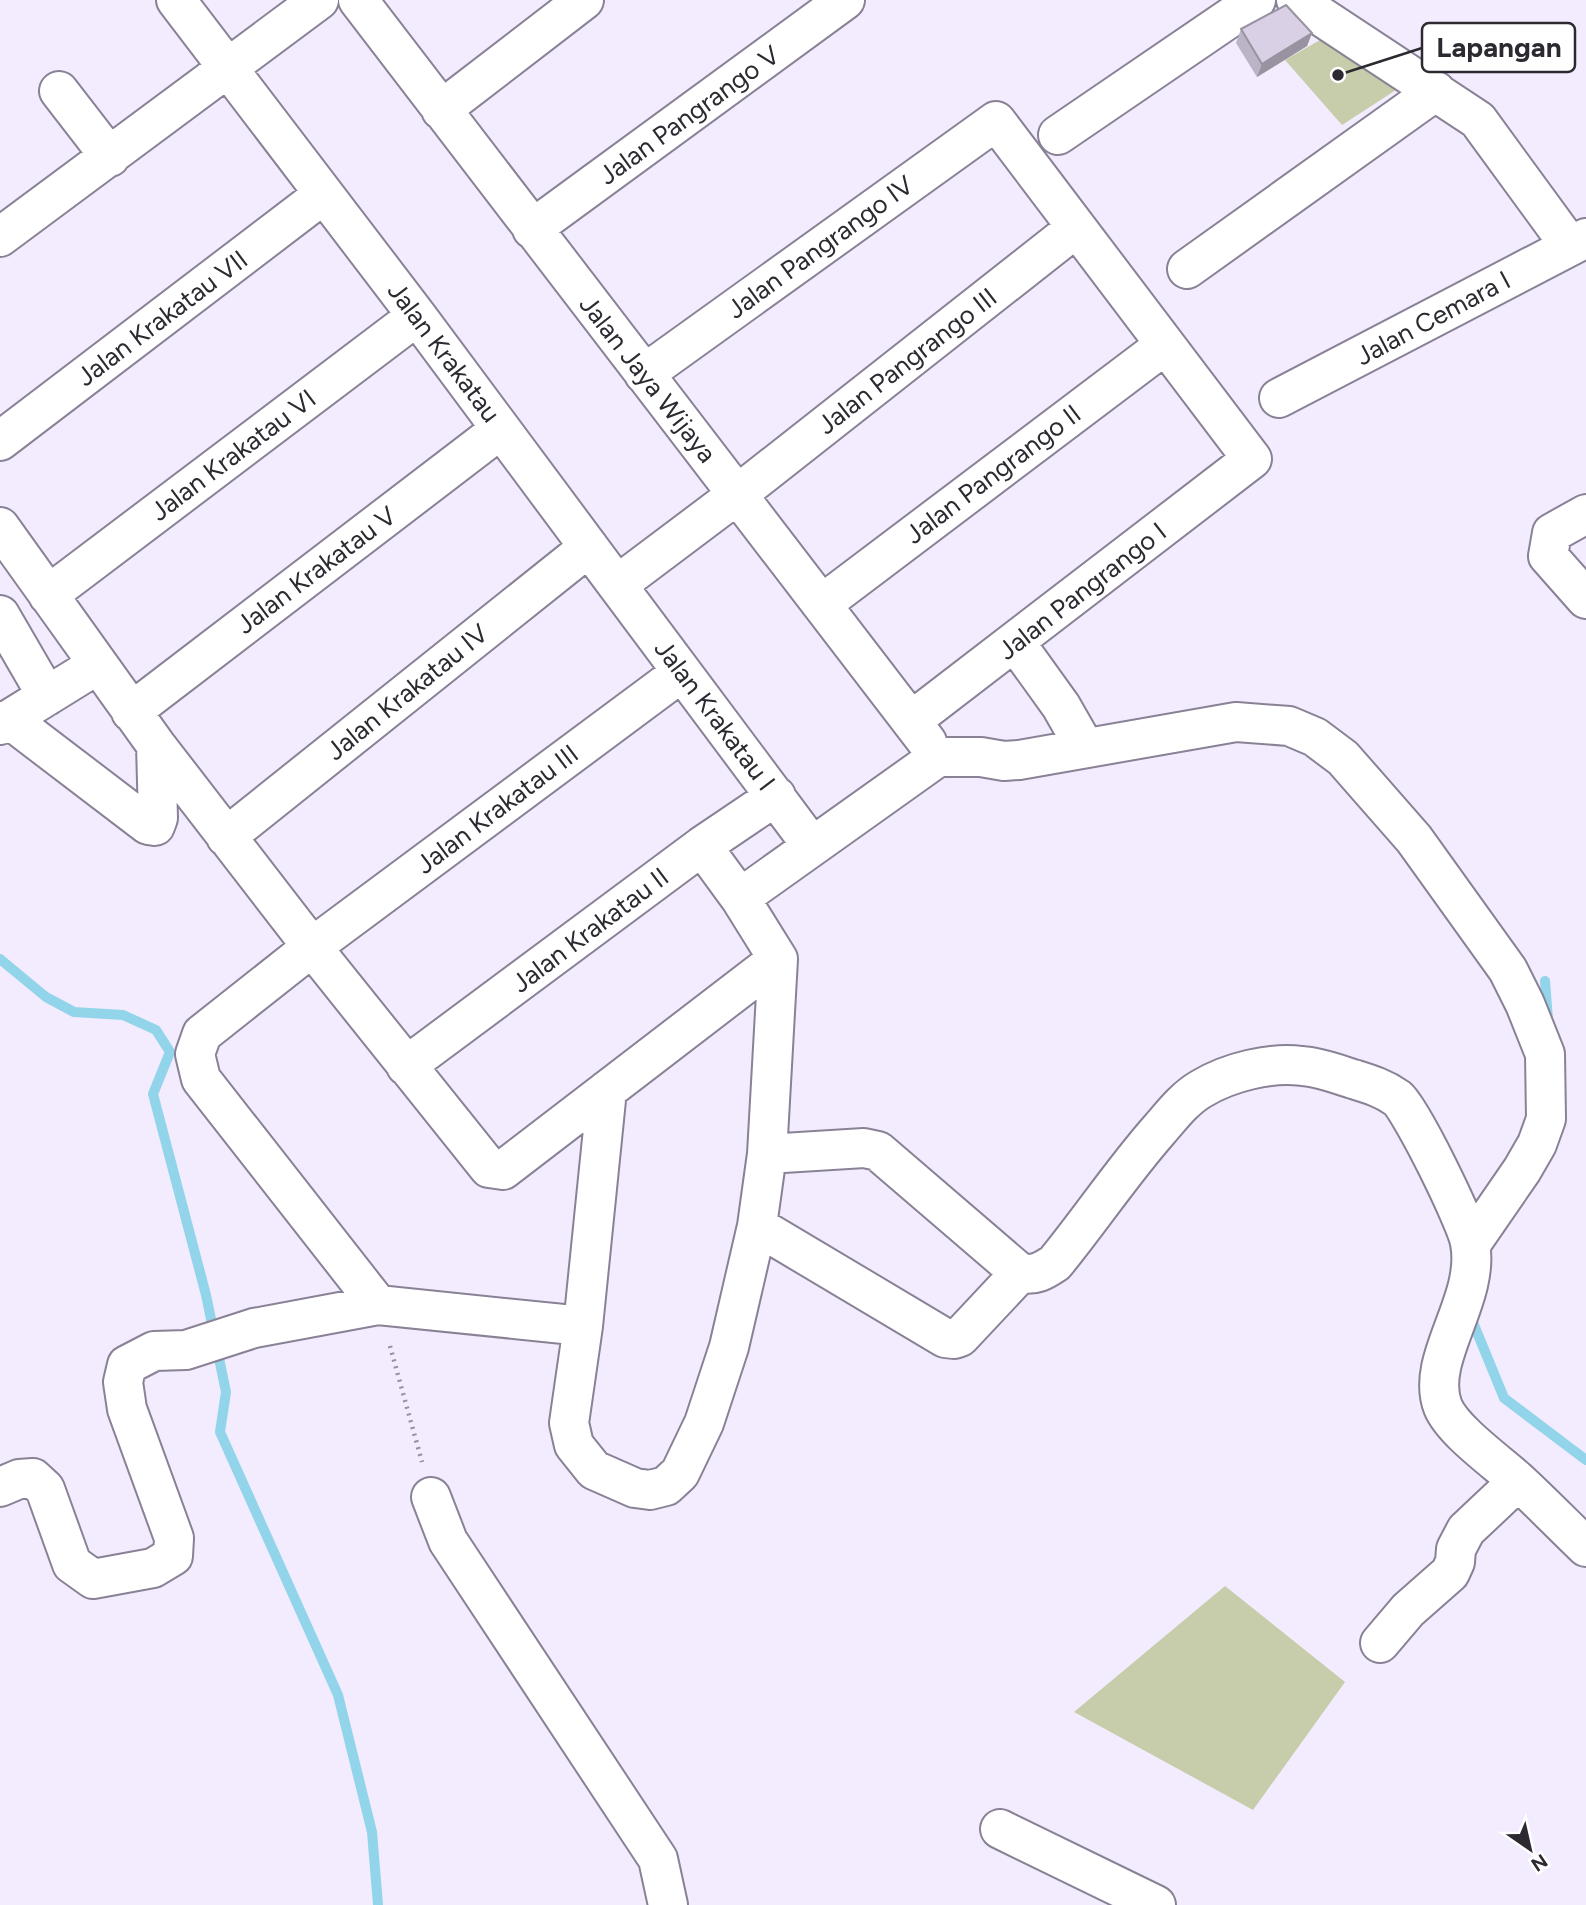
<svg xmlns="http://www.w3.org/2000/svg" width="1586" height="1905" font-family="Figtree,sans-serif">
  <rect width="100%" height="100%" fill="#f3ecfe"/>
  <!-- green -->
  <path fill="#c7cdaa" d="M1327,36l69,54 -54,35 -57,-65z
    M1225,1586l120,96 -92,128 -179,-98z"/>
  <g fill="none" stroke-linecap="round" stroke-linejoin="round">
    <!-- stream -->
    <path stroke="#92d4ea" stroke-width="10" d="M0,959l46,38 28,15 49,3 33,15 14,22 -17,42 53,201 20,97 -6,40 118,263 34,137 6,73
      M1545,981l3,39
      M1473,1313l-1,7 32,78 82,62"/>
    <!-- minor casing -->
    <g stroke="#898195" stroke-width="42">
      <path id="minor" d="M176,0l241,316 200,269 121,-91 338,-266
        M358,0l569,742
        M1296,0l182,120 92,126
        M59,91l51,66
        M441,110l143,-110
        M1058,135l198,-135
        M532,229l313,-229
        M0,237l319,-237
        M1187,269l249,-178
        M644,374l352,-253 256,338 -341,262
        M1279,398l307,-160
        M0,441l324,-247
        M1586,514l-34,19 -4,23 38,43
        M0,527l156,218 156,202 177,221 14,2 275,-211
        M617,585l195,261
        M48,595l369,-279
        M822,604l343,-259
        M0,615l47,81
        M1015,642l46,64 24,42
        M131,712l370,-283
        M9,719l139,106 7,1 3,-8 -2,-73
        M0,725l97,-60
        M226,837l363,-290
        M702,846l38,52
        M406,1066l296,-220 74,-50
        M607,1090l-24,236 -14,97 5,22 20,25 41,18 15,2 16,-4 14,-13 24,-50 25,-76 28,-121 10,-72 11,-195 -38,-61 198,-141h43l23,4 15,-1 217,-38 53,4 26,11 28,21 71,81 94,131 17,34 20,50 1,65 -9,25 -15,26 -51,74
        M767,1154l97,-6 14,3 142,122c15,3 23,-2 35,-10 36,-44 67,-91 104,-133 13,-15 25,-31 42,-41 28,-17 69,-27 101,-23 17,1 35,8 51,13 16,5 30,9 44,19 14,11 70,125 73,145 11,57 -46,116 -27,164 10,24 54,55 75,74 23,21 45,44 68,66
        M757,1226l188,112 9,1 6,-2 60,-64
        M583,1326l-205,-21 -177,-226 -6,-25 7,-20 110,-87 370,-275
        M0,1487l19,-8 14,-1 12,11 27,75 21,15 60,-11 20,-12 1,-18 -47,-129 -4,-27 4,-17 27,-14 32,-1 68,-22 124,-23
        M431,1497l17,44 210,318 10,46
        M1380,1643l28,-33 42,-37 5,-11 1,-13 10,-19 52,-49
        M1000,1829l156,76"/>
    </g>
    <!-- path -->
    <path stroke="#95909d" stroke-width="4.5" stroke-dasharray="2 5" stroke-linecap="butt" d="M390,1346l32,116"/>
    <!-- minor -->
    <use href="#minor" stroke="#fff" stroke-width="38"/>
  </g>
  <!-- wall -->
  <path fill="#bbb3c6" d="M1241,29l71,4 -5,13 -50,31 -21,-34z"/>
  <!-- shaded-wall -->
  <path fill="#9892a1" d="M1312,33l-5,13 -50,31 5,-13z"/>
  <!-- building -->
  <path fill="#d9d0e6" stroke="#9892a1" stroke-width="2" d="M1286,5l26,28 -50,31 -21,-35z"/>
  <g text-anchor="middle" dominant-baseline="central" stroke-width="5" stroke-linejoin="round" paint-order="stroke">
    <!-- street labels -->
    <g font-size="26" fill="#2c2931" stroke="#fff">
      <text transform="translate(689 115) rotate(-36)">Jalan Pangrango V</text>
      <text transform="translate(820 247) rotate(-36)">Jalan Pangrango IV</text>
      <text transform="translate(162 318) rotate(-37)">Jalan Krakatau VII</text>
      <text transform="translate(1433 318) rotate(-28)">Jalan Cemara I</text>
      <text transform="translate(444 352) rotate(53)">Jalan Krakatau</text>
      <text transform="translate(907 361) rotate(-38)">Jalan Pangrango III</text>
      <text transform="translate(648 379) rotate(52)">Jalan Jaya Wijaya</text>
      <text transform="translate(233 455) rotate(-37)">Jalan Krakatau VI</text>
      <text transform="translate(993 474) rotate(-37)">Jalan Pangrango II</text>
      <text transform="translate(316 570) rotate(-37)">Jalan Krakatau V</text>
      <text transform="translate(1082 591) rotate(-38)">Jalan Pangrango I</text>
      <text transform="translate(407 692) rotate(-39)">Jalan Krakatau IV</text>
      <text transform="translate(715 715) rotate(53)">Jalan Krakatau I</text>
      <text transform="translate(497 809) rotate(-37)">Jalan Krakatau III</text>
      <text transform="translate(590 930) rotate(-37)">Jalan Krakatau II</text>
    </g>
  </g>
  <!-- callouts -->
  <path fill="none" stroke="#2c2931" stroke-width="2.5" d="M1338 75L1422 48"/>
  <circle fill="#2c2931" stroke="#fff" stroke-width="2.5" cx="1338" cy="75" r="7"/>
  <rect fill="#fff" stroke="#2c2931" stroke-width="2.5" x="1422" y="23" width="153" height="49" rx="7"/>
  <g font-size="28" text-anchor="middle" font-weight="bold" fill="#2c2931">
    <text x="1499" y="57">Lapangan</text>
  </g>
  <!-- north arrow -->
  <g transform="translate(1530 1849) rotate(146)" stroke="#ffffff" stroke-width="5" paint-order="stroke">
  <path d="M0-5L12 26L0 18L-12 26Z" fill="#2c2931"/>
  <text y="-10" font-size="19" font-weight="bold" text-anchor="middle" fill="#2c2931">N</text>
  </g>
</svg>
